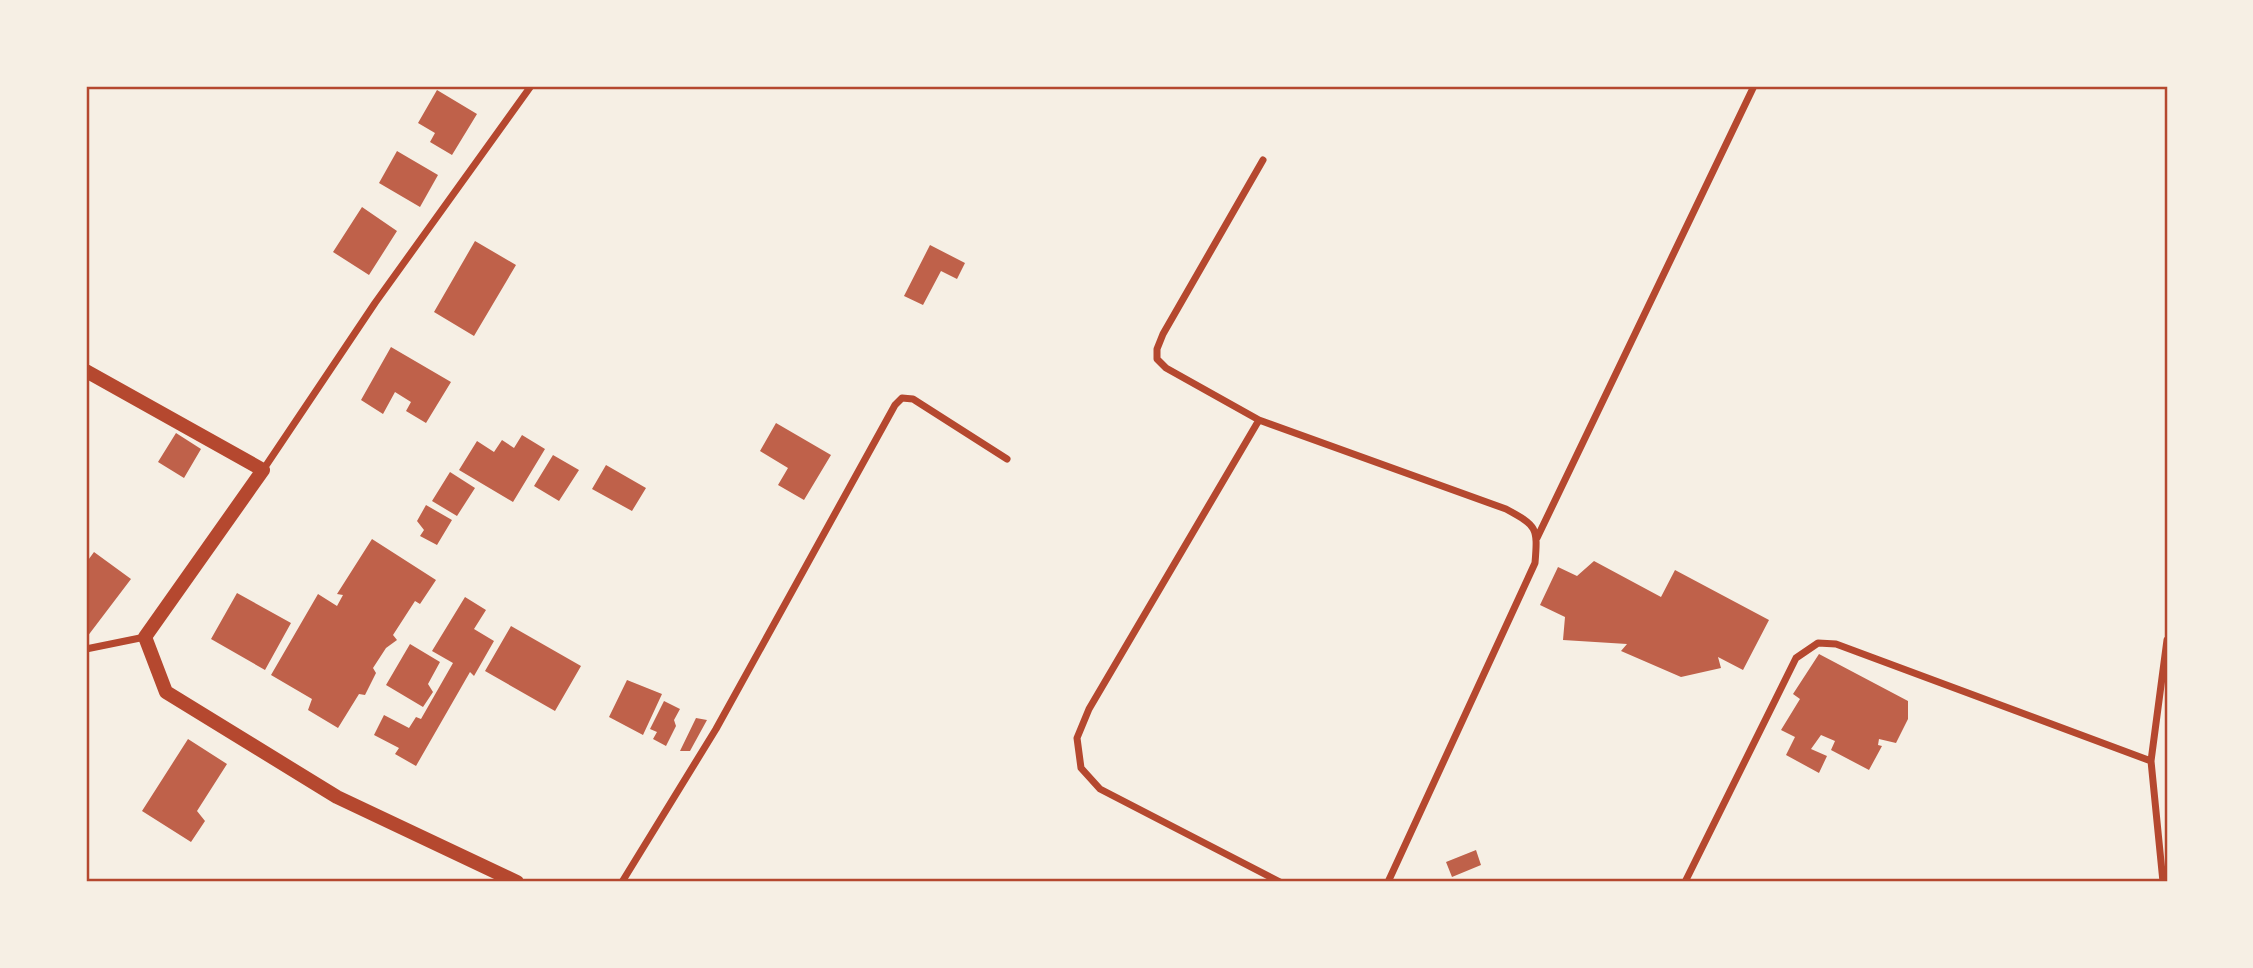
<svg xmlns="http://www.w3.org/2000/svg" width="2253" height="968" font-family="Helvetica,sans-serif">
  <rect width="100%" height="100%" fill="#f6efe4"/>
  <!-- building -->
  <path fill="#bf614a" d="M437,90l40,24 -25,41 -22,-13 5,-9 -17,-10z
    M397,151l41,24 -18,32 -41,-24z
    M362,207l35,24 -28,44 -36,-23z
    M475,241l41,24 -42,71 -40,-24z
    M930,245l35,18 -8,16 -16,-8 -18,34 -19,-9z
    M391,347l60,35 -25,41 -20,-12 5,-9 -16,-10 -12,22 -22,-14z
    M776,423l55,32 -27,45 -26,-15 10,-17 -28,-17z
    M176,433l25,16 -17,29 -26,-16z
    M522,435l23,14 -32,53 -54,-32 18,-29 17,11 8,-12 12,8z
    M553,455l26,15 -20,31 -25,-15z
    M606,465l40,23 -14,23 -40,-22z
    M450,472l25,16 -18,28 -25,-15z
    M426,505l26,15 -15,25 -17,-9 4,-6 -7,-9z
    M372,539l64,41 -16,24 -5,-3 -22,34 4,5 -11,8 -13,20 3,5 -11,22 -6,-1 -21,34 -30,-18 4,-11 -41,-24 47,-81 19,12 6,-11 -6,-1z
    M94,552l37,27 -44,58 -1,-74z
    M1594,561l67,36 14,-27 94,50 -26,50 -25,-13 3,11 -40,9 -60,-26 6,-7 -64,-4 2,-23 -25,-12 18,-38 19,9z
    M237,593l54,30 -26,47 -54,-31z
    M465,597l21,13 -12,19 20,12 -20,35 -4,-4 -54,94 -21,-12 4,-6 -25,-13 10,-20 25,13 7,-11 5,2 32,-56 -21,-12z
    M511,626l70,40 -26,45 -70,-40z
    M410,644l30,18 -12,22 5,8 -10,15 -37,-22z
    M1819,654l89,47v18l-12,24 -17,-4 -1,6 4,1 -13,24 -38,-20 4,-9 -14,-6 -10,14 16,7 -8,17 -33,-18 9,-18 -14,-7 19,-31 -7,-5z
    M627,680l35,14 -19,41 -34,-18z
    M664,701l16,8 -6,11 2,6 -10,20 -13,-7 4,-7 -7,-3z
    M696,718l11,2 -17,31h-10z
    M188,739l39,25 -30,47 8,10 -14,21 -49,-31z
    M1476,850l5,15 -29,12 -6,-15z"/>
  <g fill="none" stroke-linecap="round" stroke-linejoin="round">
    <!-- minor -->
    <path stroke="#b5482f" stroke-width="7" d="M1263,160l-100,174 -6,15v10l9,9 93,52 247,89c31,17 32,18 29,54l-147,319
      M1259,420l-170,289 -12,29 4,30 19,21 180,93
      M263,470l112,-167 156,-217
      M1537,538l217,-452
      M86,649l59,-12
      M622,882l94,-153 179,-324 7,-7 11,1 94,60
      M1685,882l111,-224 22,-15 18,1 315,117
      M2163,882l-12,-121 16,-121"/>
    <!-- secondary -->
    <path stroke="#b5482f" stroke-width="14" d="M86,371l177,99 -118,167 21,55 171,105 180,85"/>
  </g>
  <!-- border -->
  <rect width="2253" height="968" fill="none" stroke="#f6efe4" stroke-width="175"/>
  <rect x="88" y="88" width="2078" height="792" fill="none" stroke="#b5482f" stroke-width="2.5"/>
</svg>
